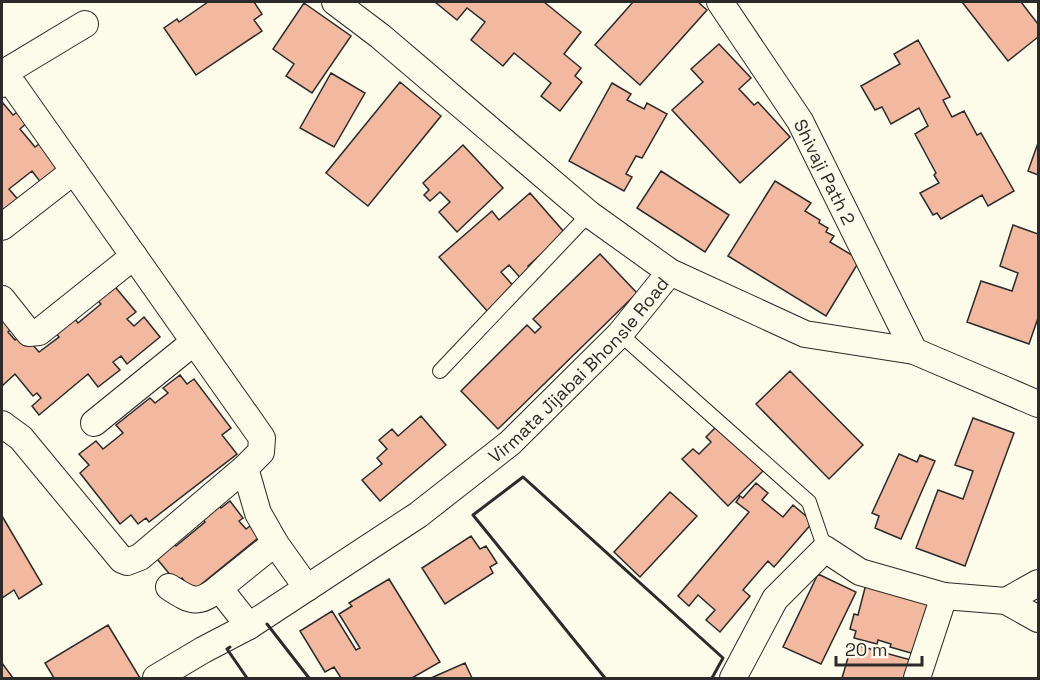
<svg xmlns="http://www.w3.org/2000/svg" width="1040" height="680" font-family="'Space Grotesk',sans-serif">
  <rect width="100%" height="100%" fill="#fdfbea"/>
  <!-- building -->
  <path fill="#f2b8a0" stroke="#2b2b2b" stroke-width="1.5" d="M208,2h46l8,12 -8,6 8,11 -66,44 -32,-47 13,-9 2,3z
    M435,2h109l37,30 -17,22 17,14 -6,8 7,6 -22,29 -19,-15 10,-13 -37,-30 -11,13 -32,-26 14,-18 -18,-14 -10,12z
    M633,2h65l9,8 -67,75 -45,-40z
    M962,2h59l17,22v13l-30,24z
    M304,3l47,33 -39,57 -26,-17 8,-12 -21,-15z
    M918,40l32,57 -7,3 9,17 12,-6 13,24 4,-2 33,58 -26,15 -6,-11 -41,24 -4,-6 -4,2 -13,-22 19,-10 -5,-8 2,-2 -21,-39 13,-8 -9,-18 -28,16 -9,-17 -7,3 -14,-24 39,-22 -6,-10z
    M719,44l32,34 -12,11 15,16 4,-3 32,35 -50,46 -68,-73 31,-28 -12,-13z
    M331,73l34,20 -31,54 -34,-19z
    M400,82l41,34 -73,90 -42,-33z
    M612,83l19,11 -4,6 17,9 3,-6 20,11 -25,44 -6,-2 -10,18 6,3 -8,14 -55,-30z
    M2,102l11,13 7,-5 9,11 -9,8 15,18 8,-6 9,10 -5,4 12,14 -17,15 -10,-13 -23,18 12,14 -19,16z
    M1038,143v32l-10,-4z
    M463,145l40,43 -46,44 -18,-20 11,-10 -10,-10 -10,9 -6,-6 5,-5 -6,-7z
    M661,171l68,44 -24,37 -68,-44z
    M775,181l36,22 -6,8 15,9 -1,3 9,5 -2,4 8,4 -4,6 30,18 -34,56 -98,-60z
    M530,193l35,40 -37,33 6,7 -10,9 -15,-17 -8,7 15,17 -27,24 -50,-56 53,-46 7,9z
    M1013,225l25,9v84l-9,26 -62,-22 14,-41 31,10 6,-18 -18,-7z
    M600,254l37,39 -139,136 -37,-38 66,-66 8,8 6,-6 -8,-8z
    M111,282l25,30 -9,7 7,7 10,-9 16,20 -33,27 -6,-8 -8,6 7,8 -22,17 -10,-13 -49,41 -7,-9 9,-8 -4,-5 -4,3 -18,-22 -13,12v-79l9,22 -3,3 7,8 8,-6 16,18 20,-15 -6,-8 18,-15 7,9 23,-19 -8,-8z
    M790,371l73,74 -34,34 -73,-75z
    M180,375l7,9 7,-5 37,49 -9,7 15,19 -88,68 -3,-4 -8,6 -7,-9 -11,9 -40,-51 9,-8 -10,-11 17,-13 7,8 20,-16 -7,-8 34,-27 5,5 13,-10 -5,-5z
    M421,416l25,29 -66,56 -18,-21 20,-16 -5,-6 10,-9 -8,-9 13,-11 6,7z
    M973,418l41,15 -49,133 -49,-18 22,-58 25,9 10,-28 -18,-6z
    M718,425l45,46 -35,35 -46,-47 11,-10 6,5 12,-12 -5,-5z
    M899,454l18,8 3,-7 15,6 -34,78 -26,-11 4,-12 -7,-3z
    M756,483l12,10 -6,7 21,17 10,-12 20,17 -39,45 -6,-6 -25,29 7,6 -30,36 -14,-12 9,-10 -17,-15 -9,11 -11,-10 71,-84 -13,-10 4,-6 3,2z
    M670,492l27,24 -57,61 -26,-25z
    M230,501l13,17 -4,3 7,8 8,-6 9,11 -75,61v-9l-6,-8 -6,4 -23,-28 17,-15 6,7 29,-24 -5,-7 16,-13 5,6z
    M2,516l40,68 -23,15 -5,-9 -12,8z
    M471,536l9,13 6,-3 11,17 -7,4 3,6 -48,31 -23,-36z
    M818,574l38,18 -35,72 -38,-17z
    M389,579l51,83 -28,16h-71l-7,-11 -9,5 -25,-41 32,-20 24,39 4,-2 -21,-34 13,-8 -3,-3z
    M866,584l66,18 -14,53 -28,-8 1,-3 -13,-4 -1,4 -23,-6 2,-7 -6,-2 4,-15 4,1z
    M108,625l32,53h-86l-9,-15z
    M852,644l59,16 -6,18h-63z
    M2,663l11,15h-11z
    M465,663l7,15h-41z"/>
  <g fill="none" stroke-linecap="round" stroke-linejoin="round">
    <!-- service casing -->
    <g stroke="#2b2b2b" stroke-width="16">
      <path id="service" d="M620,334l189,168 16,47
        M440,371l149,-157"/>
    </g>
    <!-- minor casing -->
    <g stroke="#2b2b2b" stroke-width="28">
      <g id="minor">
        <path d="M335,2l45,34 209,178 81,58 135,62 109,17 124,53"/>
        <path id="s1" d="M720,2l80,119 114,230"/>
        <path d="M2,74l83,-50"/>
        <path d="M2,84l5,-2 7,4 248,352 -1,14 -16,16 13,45 17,30 -56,45 30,38"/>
        <path d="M2,227l72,-56"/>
        <path d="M2,299l27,34 10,-1 95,-76"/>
        <path d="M94,423l100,-81"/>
        <path d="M2,424l19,14 101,122 5,2 13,-5 105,-89"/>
        <path d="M275,543l32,45"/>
        <path d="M169,587c22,14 28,19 50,1"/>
        <path d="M1006,601l32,-18"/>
        <path id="s2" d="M156,678l47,-28 46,-24 169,-111 92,-72 110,-109 50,-62"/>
        <path d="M733,678l42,-79 50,-50 35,23 84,24 62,5 32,18"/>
        <path d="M917,678l27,-82"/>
      </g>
    </g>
    <!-- service -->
    <use href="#service" stroke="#fdfbea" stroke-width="14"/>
    <!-- minor -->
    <use href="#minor" stroke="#fdfbea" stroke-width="26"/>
    <!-- wall -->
    <path stroke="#2b2b2b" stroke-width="3" d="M267,624l42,54
      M230,647l-3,2 20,29
      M605,678l-132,-163 50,-38 200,181 -11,20"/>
  </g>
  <g text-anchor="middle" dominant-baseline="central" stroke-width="4.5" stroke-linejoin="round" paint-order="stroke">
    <!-- street labels -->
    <g font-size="18" fill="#2b2b2b" stroke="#fdfbea">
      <text stroke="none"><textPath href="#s1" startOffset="200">Shivaji Path 2</textPath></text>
      <text stroke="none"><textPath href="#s2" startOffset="526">Virmata Jijabai Bhonsle Road</textPath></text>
    </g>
  </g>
  <!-- border -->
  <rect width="1040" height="680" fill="none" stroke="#2b2b2b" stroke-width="6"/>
  <!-- scale -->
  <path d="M836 656v9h86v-9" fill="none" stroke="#2b2b2b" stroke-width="3"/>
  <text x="845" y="656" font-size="18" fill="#2b2b2b" stroke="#fdfbea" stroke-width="4.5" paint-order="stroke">20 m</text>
</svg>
